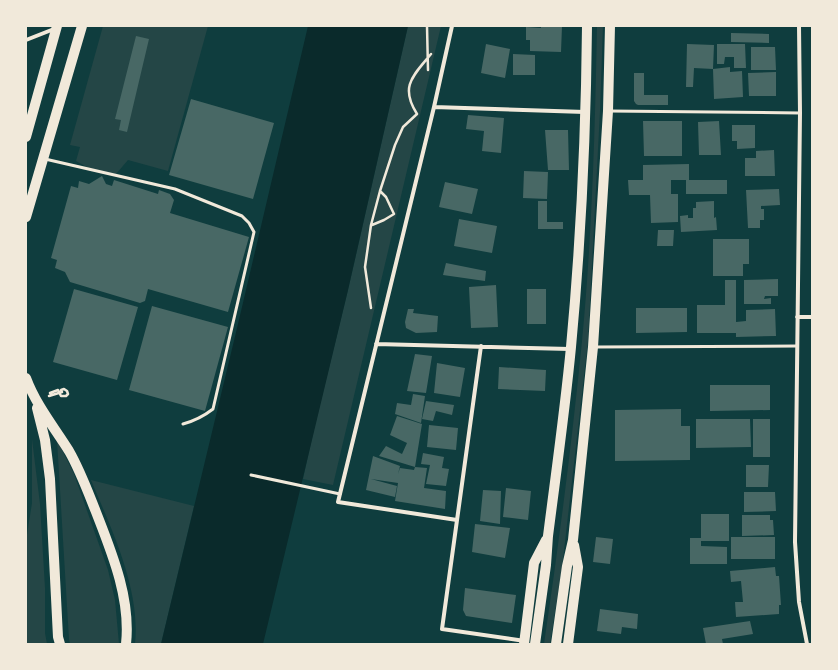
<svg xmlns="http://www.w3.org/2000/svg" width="838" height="670" font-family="Manrope,sans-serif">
  <rect width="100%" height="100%" fill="#0f3d3e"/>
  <!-- green -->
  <path fill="#244646" d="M103,26h105l-40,145 -40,-11 -12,14 -22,-3 -18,-10 4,-14 -10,-2z
    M408,26h33l-108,459 -30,-6 11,-50 34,-139z
    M597,26h6l-3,85 -12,230 -26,227 -12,76h-6c15,-101 28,-202 38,-303 10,-104 13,-210 15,-315z
    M32,439l8,65 5,84v45l2,11h-21v-103l6,-38z
    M57,440l17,34 34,96 7,30 4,44h-49l-1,-5z
    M91,480l103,26 -33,138h-26c6,-54 -24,-116 -44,-164z"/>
  <!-- water -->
  <path fill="#0a2a2b" d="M308,26h100l-60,264 -85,354h-102l77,-320z"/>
  <!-- building -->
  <path fill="#486865" d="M541,26h21l-1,26 -31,-1v-11h-4v-13l15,1z
    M731,33l38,1v9l-38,-1z
    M136,36l13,3 -22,93 -8,-2 2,-10 -6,-1z
    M486,44l24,5 -5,29 -24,-5z
    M687,44l27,1 -1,24 -19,-1 -1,19h-7z
    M717,44h28l1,24h-12v-11h-9l-1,7h-7z
    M751,47h24l1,23h-25z
    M513,54l22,1v20h-22z
    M730,67v5l12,-1 1,26 -29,2 -1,-30z
    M776,72v24h-27l-1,-23z
    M634,73h10v22h24v10h-30l-2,-1 -2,-3z
    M191,99l83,24 -21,76 -84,-24z
    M468,115l36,3 -3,35 -19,-2 2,-20 -18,-2z
    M643,121h39v35h-38z
    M719,121l2,34h-22l-1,-33z
    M732,125h23v23l-18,1v-8h-5z
    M545,130h23l1,40h-21z
    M774,150l1,26h-30v-18h11v-7z
    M689,164v16h38v14h-41v-14h-15v14h7v28l-27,1 -1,-28h-21l-1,-15h15v-15z
    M524,171l24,1 -1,27 -24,-1z
    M102,176l4,8 6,2 2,-6 44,14 1,-4 11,4 4,6 -4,13 79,24 -21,75 -80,-23 -3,12 -5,2 -70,-21 -5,-10 -10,-4 2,-8 -6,-2 20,-72 7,2 1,-7 10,3z
    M445,182l33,7 -6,25 -33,-7z
    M779,189l1,16 -19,1v3h3v11h-4v8h-12l-2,-38z
    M538,201h9v21h16v7h-25z
    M714,201v17l2,-1 1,13 -36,2 -1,-16 8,-1v3h5v-10h3v-6z
    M459,219l38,7 -5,27 -38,-7z
    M658,230h16l-1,16h-16z
    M713,239h36v25h-6v12h-30z
    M446,263l40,8 -1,10 -42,-6z
    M778,279v17h-13l-1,3 7,-1v6h-27v-24z
    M725,280h11v42l10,-1v-11l29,-1 1,27 -40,1v-4h-39v-28h28z
    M496,285l2,42 -27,1 -2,-41z
    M74,289l64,18 -21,73 -64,-18z
    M527,289h19v35h-19z
    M152,306l76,21 -23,84 -76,-21z
    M636,308h51v24l-51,1z
    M408,309h6l-1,4 25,3 -1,16 -21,1 -10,-5 -1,-6z
    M415,354l17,2 -6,37 -19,-2z
    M437,363l28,5 -5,29 -26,-4z
    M499,367l47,3 -1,21 -47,-2z
    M710,385h60v25l-60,1z
    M413,394l12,2 -4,27 -26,-9 2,-11 14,2z
    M426,401l28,4 -2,10 -16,-4 -3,10 -11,-2z
    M681,409v17h9v34l-75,1v-51z
    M397,416l25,8 -7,43 12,1 -3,20 22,3 -1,18 -50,-8 3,-18 -27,-4 26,7 -2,11 -29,-7 7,-34 27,10 -2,8 2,-6 14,2 1,-3 -36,-11 7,-10 16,8 5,-11 -17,-8z
    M696,419h54l1,28 -55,1z
    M753,419h17v38h-17z
    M429,425l29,3 -2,22 -29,-3z
    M423,453l21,4 -2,11 7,1 -3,17 -20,-2 4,-19 -9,-1z
    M746,465h23l-1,22h-22z
    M506,488l25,3 -3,29 -25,-3z
    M483,490l18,1 -1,33 -20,-3z
    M744,492h31l1,19 -32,1z
    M701,514h28v27h-28v5l26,1v17h-37v-26h11z
    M742,515h28v5h3l1,15 -32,1z
    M475,524l35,4 -5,30 -33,-6z
    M596,537l17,2 -3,25 -17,-2z
    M731,537h44v22h-44z
    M775,567l1,9h3l2,29h-2v9l-43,3 -1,-15h8l-2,-21 -10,1 -1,-11z
    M465,588l51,7 -4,28 -46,-7 -3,-6z
    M600,609l38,5 -1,15 -15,-2 -1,7 -24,-3z
    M750,621l3,13 -31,5 1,5h-17l-3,-16z"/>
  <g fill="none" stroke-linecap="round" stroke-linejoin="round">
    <!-- path -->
    <path stroke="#f1e9da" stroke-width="2.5" d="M427,26l1,44
      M372,225l12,-5 10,-6 -8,-17 -6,-6
      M371,308l-6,-41 6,-42 9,-34 15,-46 8,-18 14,-13c-18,-28 -3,-39 14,-60
      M49,396l13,-4 -1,-2 3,-1 3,2 1,3 -2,2h-5l-3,-6 -8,3"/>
    <!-- service -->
    <path stroke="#f1e9da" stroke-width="3" d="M609,111l191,2
      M45,159l130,30 67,27 7,7 5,9 -41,177c-9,7 -19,12 -30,15
      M595,347l202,-1
      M251,475l89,19"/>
    <!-- minor -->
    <path stroke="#f1e9da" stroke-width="4" d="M452,26l-18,81 -96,395 119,18
      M799,26l1,87 -5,429 4,60 8,42
      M26,40l28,-11
      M434,107l151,5
      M797,317h15
      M376,344l194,5
      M481,346l-39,283 83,12"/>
    <!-- primary -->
    <path stroke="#f1e9da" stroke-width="10" d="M26,137l31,-111
      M26,217l56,-191
      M26,378c10,27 28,49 43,73 11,19 19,41 27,61 16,41 35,87 30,132
      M37,408l8,32 5,39 8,158 2,7
      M524,644l10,-81 12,-23
      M535,644l11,-79 2,-29c8,-63 17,-126 23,-189 10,-107 15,-214 16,-321
      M556,644l11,-78 6,-26 20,-193 15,-236 2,-85
      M568,644l10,-77 -4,-22"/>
  </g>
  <!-- border -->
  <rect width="838" height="670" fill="none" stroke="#f1e9da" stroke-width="54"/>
</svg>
